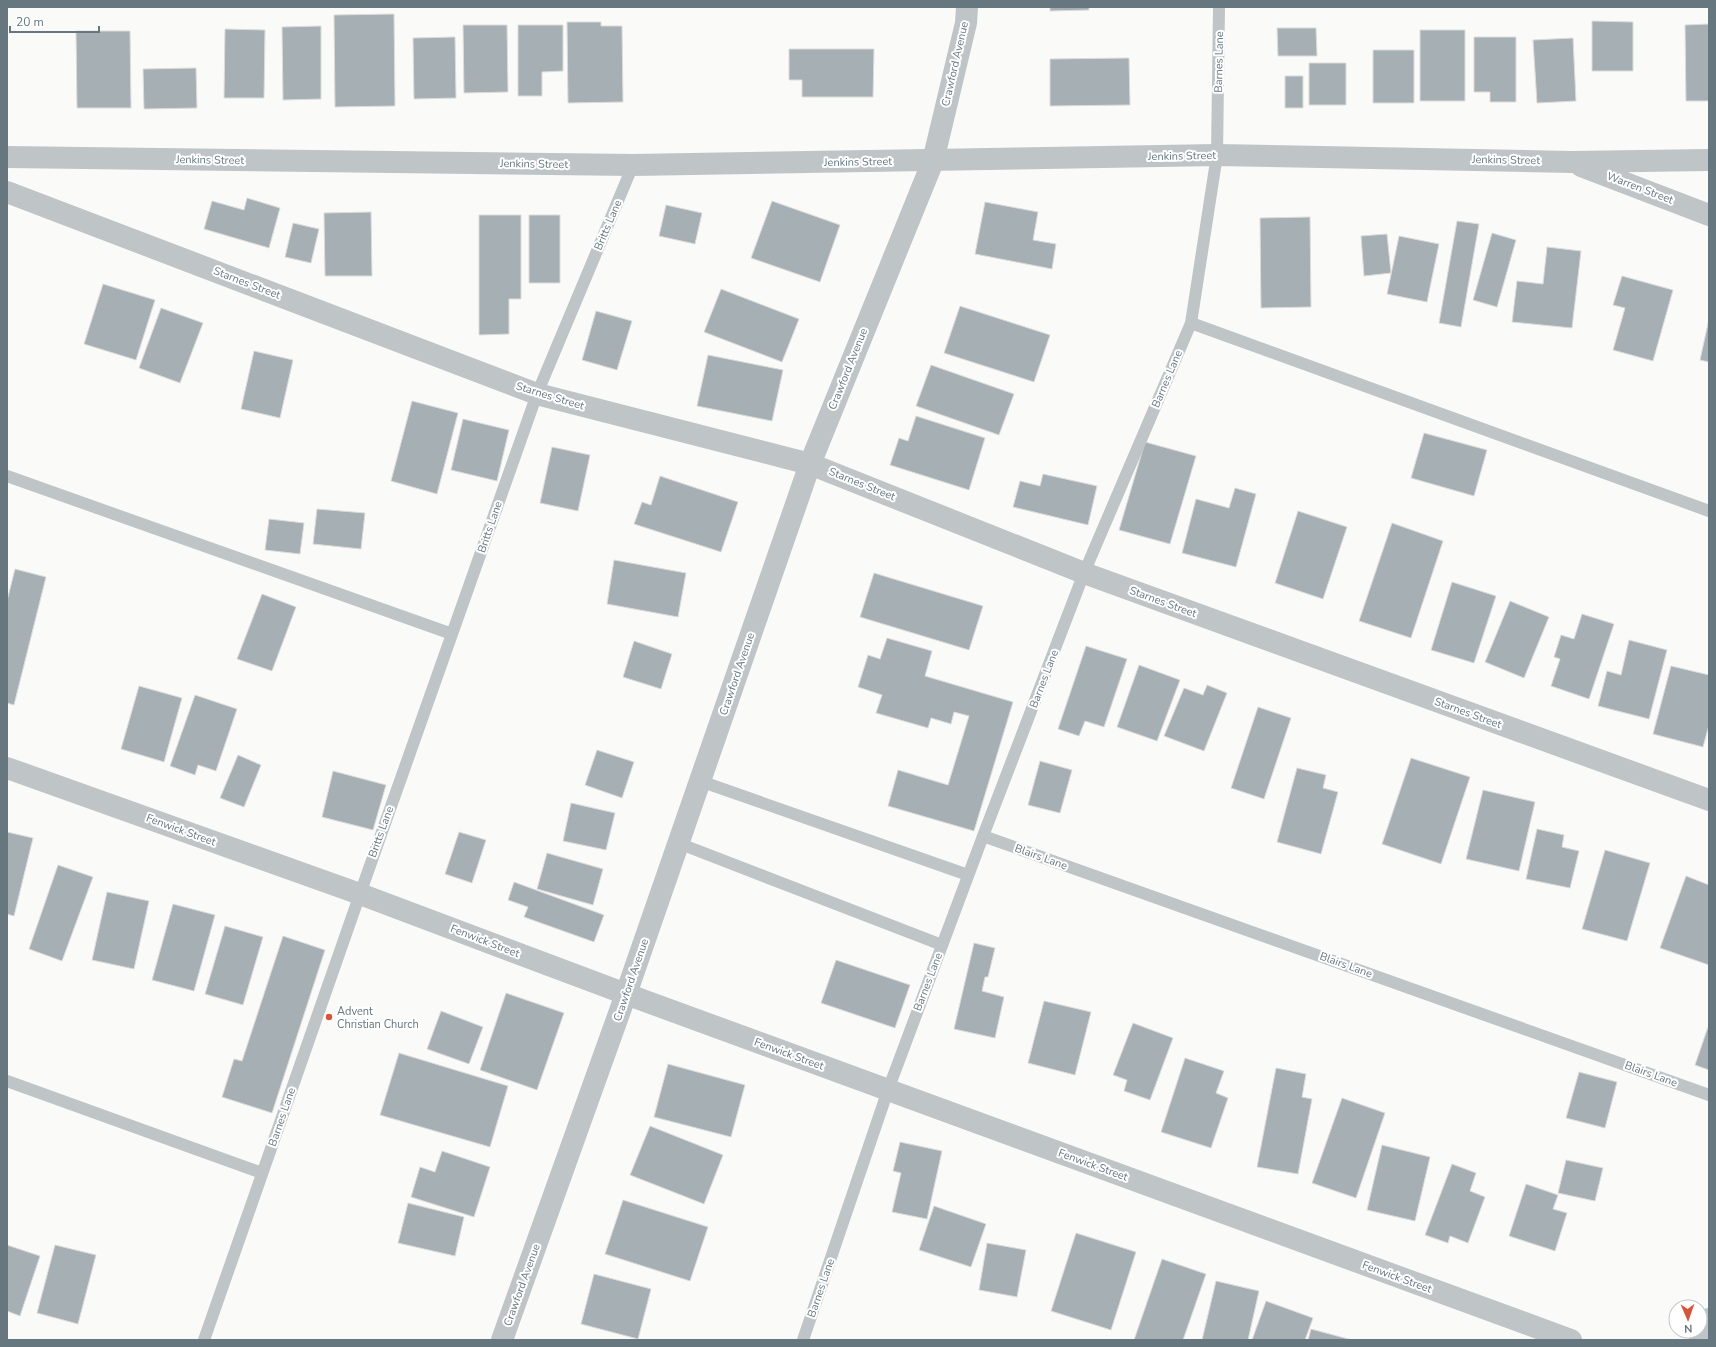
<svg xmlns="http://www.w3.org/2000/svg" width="1716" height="1347" font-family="'Nunito Sans',sans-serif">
  <rect width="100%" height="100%" fill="#fafaf8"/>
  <!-- building -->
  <path fill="#a6afb4" stroke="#dcdcda" d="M1050,7h39v3l-39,1z
    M394,14l1,92 -60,1 -1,-92z
    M1592,21l41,1v49h-41z
    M567,22h34v4h21l1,76 -55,1z
    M1709,24v77h-23l-1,-76z
    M463,25h44l1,67 -44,1z
    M518,25h45v46l-21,1v24h-24z
    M321,26v73l-38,1 -1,-73z
    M1277,28h39l1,28h-39z
    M225,29l40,1 -1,68h-40z
    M1420,30h45v71h-45z
    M76,31h54l1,77h-54z
    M455,37l1,61 -42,1 -1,-61z
    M1474,37h42v65h-26v-10h-16z
    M1573,38l3,63 -39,2 -4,-63z
    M789,49h85l-1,48h-71v-17h-13z
    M1373,50h41v53h-41z
    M1129,58l1,47 -80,1v-47z
    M1309,63h37v42h-37z
    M196,68l1,40 -53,1 -1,-40z
    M1285,76h18v32h-18z
    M247,198l33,10 -11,40 -65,-19 8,-28 32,9z
    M772,201l68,24 -20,57 -69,-24z
    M985,202l53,10 -5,28 23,4 -4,25 -77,-15z
    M666,205l36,8 -7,31 -36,-8z
    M371,212l1,64h-47l-1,-63z
    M479,215h42v84h-12v35l-30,1z
    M529,215h31v68h-31z
    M1310,217l1,90 -50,1 -1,-90z
    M1457,221l22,3 -18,103 -22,-4z
    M293,223l26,6 -8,34 -26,-6z
    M1492,233l24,7 -19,67 -24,-7z
    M1387,234l4,39 -27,3 -3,-40z
    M1399,236l40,8 -12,58 -40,-8z
    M1547,247l34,4 -9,77 -60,-6 5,-41 26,3z
    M1622,276l51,14 -20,71 -40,-11 12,-42 -12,-3z
    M103,284l52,16 -19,60 -52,-16z
    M721,289l78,30 -17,43 -78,-30z
    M960,306l90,29 -16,47 -90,-29z
    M161,308l42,15 -23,60 -41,-15z
    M596,311l36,10 -15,49 -35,-10z
    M1709,319v43l-9,-2z
    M254,351l39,9 -13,58 -39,-9z
    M708,355l75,15 -11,51 -75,-15z
    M931,365l83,29 -15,41 -83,-29z
    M412,401l46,12 -21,81 -46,-13z
    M916,416l69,22 -16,52 -79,-25 9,-27 9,3z
    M463,419l46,11 -12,51 -46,-11z
    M1424,433l63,17 -13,46 -63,-18z
    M1145,442l51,14 -26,88 -51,-14z
    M552,447l38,8 -12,56 -38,-8z
    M1043,474l54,12 -9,39 -75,-18 7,-26 20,5z
    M660,476l78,26 -17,50 -87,-28 8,-22 9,3z
    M1235,488l21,6 -20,73 -54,-14 14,-54 33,9z
    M317,509l48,4 -4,36 -48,-5z
    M1298,511l49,16 -24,72 -48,-16z
    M269,519l35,4 -4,31 -35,-4z
    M1392,523l51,18 -32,97 -52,-17z
    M614,560l72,13 -8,44 -71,-13z
    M15,569l31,8 -32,128 -7,-2v-102z
    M874,573l109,33 -14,44 -109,-33z
    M1452,582l44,14 -22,67 -43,-13z
    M262,594l34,13 -24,64 -35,-12z
    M1510,601l39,16 -25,61 -39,-16z
    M1582,614l32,10 -25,75 -38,-13 9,-27 -6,-2 7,-22 13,4z
    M887,638l45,13 -7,25 88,26 -39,129 -86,-25 10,-36 50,15 21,-69 -15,-4 -3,12 -20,-6 -3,10 -52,-15 6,-18 -24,-8 10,-32 12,4z
    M1629,640l38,10 -18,69 -51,-13 9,-35 14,4z
    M634,641l38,13 -11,35 -38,-12z
    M1086,646l41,13 -23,68 -19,-6 -6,15 -21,-7z
    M1139,665l41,15 -23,61 -40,-14z
    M1671,666l38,9v50l-6,22 -50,-13z
    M1207,685l20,8 -23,58 -40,-15 20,-48 19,7z
    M139,686l43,12 -18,64 -43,-13z
    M195,695l42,14 -21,62 -18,-6 -3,10 -25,-9z
    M1258,707l33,11 -27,81 -33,-11z
    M597,750l37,12 -12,36 -37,-13z
    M238,755l23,10 -17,42 -24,-9z
    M1411,758l59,19 -29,87 -59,-20z
    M1040,761l32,9 -12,43 -32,-8z
    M1297,768l29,7 -3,13 15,4 -17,62 -44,-12z
    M333,771l53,14 -13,45 -51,-13z
    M1483,790l52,12 -16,69 -53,-12z
    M571,803l44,10 -9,37 -43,-9z
    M1537,829l27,6 -2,12 17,4 -9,37 -44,-9z
    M7,832l26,6 -19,78 -7,-2z
    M459,832l27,8 -14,43 -27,-9z
    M1605,850l45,13 -23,78 -45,-12z
    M547,853l56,16 -10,36 -56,-16z
    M58,865l35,12 -31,84 -33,-12z
    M1686,876l23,9v80l-49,-17z
    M514,882l90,33 -10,27 -70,-25 4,-10 -20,-7z
    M107,892l42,9 -15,68 -42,-9z
    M173,904l42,11 -21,76 -42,-11z
    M225,926l38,11 -20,68 -38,-11z
    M283,936l42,14 -53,163 -50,-16 12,-38 8,2z
    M974,943l21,5 -7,29h-3l-3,14 22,6 -9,41 -41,-9z
    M836,960l74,25 -15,43 -74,-25z
    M506,993l58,20 -27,77 -57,-20z
    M1044,1001l47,11 -16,63 -47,-12z
    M441,1011l42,16 -14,37 -42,-15z
    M1133,1023l40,15 -23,62 -26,-9 3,-11 -14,-5z
    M1708,1027h1v43l-14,-5z
    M399,1053l109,33 -18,61 -110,-32z
    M1185,1058l39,13 -8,22 12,5 -17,50 -50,-16z
    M668,1064l77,21 -14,52 -77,-20z
    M1276,1068l30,6 -4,23 10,2 -14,75 -41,-7z
    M1579,1072l38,10 -12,46 -39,-10z
    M1342,1098l43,15 -29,85 -44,-15z
    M650,1126l73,29 -19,49 -74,-29z
    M900,1142l42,9 -15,68 -35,-7 9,-39 -8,-2z
    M1382,1145l48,12 -15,64 -48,-11z
    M442,1151l48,16 -16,50 -63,-20 9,-30 15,5z
    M1566,1160l37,8 -8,33 -37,-8z
    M1452,1164l24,9 -6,18 15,6 -17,46 -18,-7 -2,7 -23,-8z
    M1526,1184l32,11 -5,14 14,4 -12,38 -46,-15z
    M623,1200l85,27 -18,54 -85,-27z
    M408,1203l56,14 -9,39 -57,-13z
    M934,1206l52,18 -15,43 -52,-17z
    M1076,1233l60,19 -25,78 -60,-19z
    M987,1243l39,7 -9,47 -38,-7z
    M7,1245l33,11 -20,60 -13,-5z
    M55,1245l41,10 -18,69 -41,-11z
    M1162,1259l44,15 -23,66h-49z
    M594,1274l57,15 -13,50 -57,-15z
    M1216,1281l43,10 -11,49h-46z
    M1266,1301l47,17 -8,22h-53z
    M1311,1329l41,11h-44z"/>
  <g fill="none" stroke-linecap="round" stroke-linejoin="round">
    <!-- service -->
    <path stroke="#bfc4c7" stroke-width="12" d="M1191,323l518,188
      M7,476l445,158
      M700,781l268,94
      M983,836l726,259
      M678,843l264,102
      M7,1081l255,92
      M204,1340l156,-446 177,-500 96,-229
      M803,1340l85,-250 95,-254 101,-263 107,-250 26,-168 2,-148"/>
    <!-- minor -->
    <path stroke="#bfc4c7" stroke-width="22" d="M7,157l626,8 584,-10 354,7 138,-2
      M1581,166l128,49
      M7,192l530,202 273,70 274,109 625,227
      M7,768l353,126 266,100 945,346"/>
    <!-- tertiary -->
    <path stroke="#bfc4c7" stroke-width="22" d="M502,1340l124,-346 184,-530 123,-303 33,-138 1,-16
      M1700,1340l9,-21"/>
  </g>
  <!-- markers -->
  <circle fill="#d6563b" stroke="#fff" stroke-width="1.5" cx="329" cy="1017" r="4"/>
  <g text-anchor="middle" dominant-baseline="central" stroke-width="4" stroke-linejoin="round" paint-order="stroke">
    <!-- street labels -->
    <g font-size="11" fill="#667780" stroke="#fff">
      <text transform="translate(1219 62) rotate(-89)">Barnes Lane</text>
      <text transform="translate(955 64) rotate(-77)">Crawford Avenue</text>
      <text transform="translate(1182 156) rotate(-1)">Jenkins Street</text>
      <text transform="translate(210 160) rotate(1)">Jenkins Street</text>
      <text transform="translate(1506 160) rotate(1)">Jenkins Street</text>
      <text transform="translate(858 162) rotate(-1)">Jenkins Street</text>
      <text transform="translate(534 164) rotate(1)">Jenkins Street</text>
      <text transform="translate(1640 188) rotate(21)">Warren Street</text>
      <text transform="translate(608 225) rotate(-67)">Britts Lane</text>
      <text transform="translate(247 283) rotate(21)">Starnes Street</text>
      <text transform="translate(848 369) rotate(-68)">Crawford Avenue</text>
      <text transform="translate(1167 379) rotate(-67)">Barnes Lane</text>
      <text transform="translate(550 396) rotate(17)">Starnes Street</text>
      <text transform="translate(862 484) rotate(22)">Starnes Street</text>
      <text transform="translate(490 527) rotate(-71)">Britts Lane</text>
      <text transform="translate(1163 602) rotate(20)">Starnes Street</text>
      <text transform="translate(737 674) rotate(-71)">Crawford Avenue</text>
      <text transform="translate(1044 679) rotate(-69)">Barnes Lane</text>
      <text transform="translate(1468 713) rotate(20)">Starnes Street</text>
      <text transform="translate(181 830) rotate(20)">Fenwick Street</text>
      <text transform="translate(381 832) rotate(-70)">Britts Lane</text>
      <text transform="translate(1041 857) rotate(20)">Blairs Lane</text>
      <text transform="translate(485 941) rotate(21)">Fenwick Street</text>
      <text transform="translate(1346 965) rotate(20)">Blairs Lane</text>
      <text transform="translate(631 980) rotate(-71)">Crawford Avenue</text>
      <text transform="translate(928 982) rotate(-69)">Barnes Lane</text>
      <text transform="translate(789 1054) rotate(20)">Fenwick Street</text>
      <text transform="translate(1651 1074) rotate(20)">Blairs Lane</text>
      <text transform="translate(282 1117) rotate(-71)">Barnes Lane</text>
      <text transform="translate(1093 1165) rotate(20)">Fenwick Street</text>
      <text transform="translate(1397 1277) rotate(20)">Fenwick Street</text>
      <text transform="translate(522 1285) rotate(-70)">Crawford Avenue</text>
      <text transform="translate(821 1288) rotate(-71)">Barnes Lane</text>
    </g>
    <!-- poi labels -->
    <g font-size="11" fill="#667780" stroke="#fff" text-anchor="start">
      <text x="337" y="1011">Advent<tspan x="337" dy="13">Christian Church</tspan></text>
    </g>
  </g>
  <!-- border -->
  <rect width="1716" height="1347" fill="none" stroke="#667780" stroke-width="16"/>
  <!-- north arrow -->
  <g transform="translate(1688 1319) rotate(178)"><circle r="19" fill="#ffffff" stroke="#c2c9cc"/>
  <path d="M0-3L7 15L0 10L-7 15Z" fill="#d6563b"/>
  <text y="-6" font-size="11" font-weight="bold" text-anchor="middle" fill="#667780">N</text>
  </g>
  <!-- scale -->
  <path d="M10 26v6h89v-6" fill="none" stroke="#667780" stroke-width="2"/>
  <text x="16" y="26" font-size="12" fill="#667780" stroke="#ffffff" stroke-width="3" paint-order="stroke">20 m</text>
</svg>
